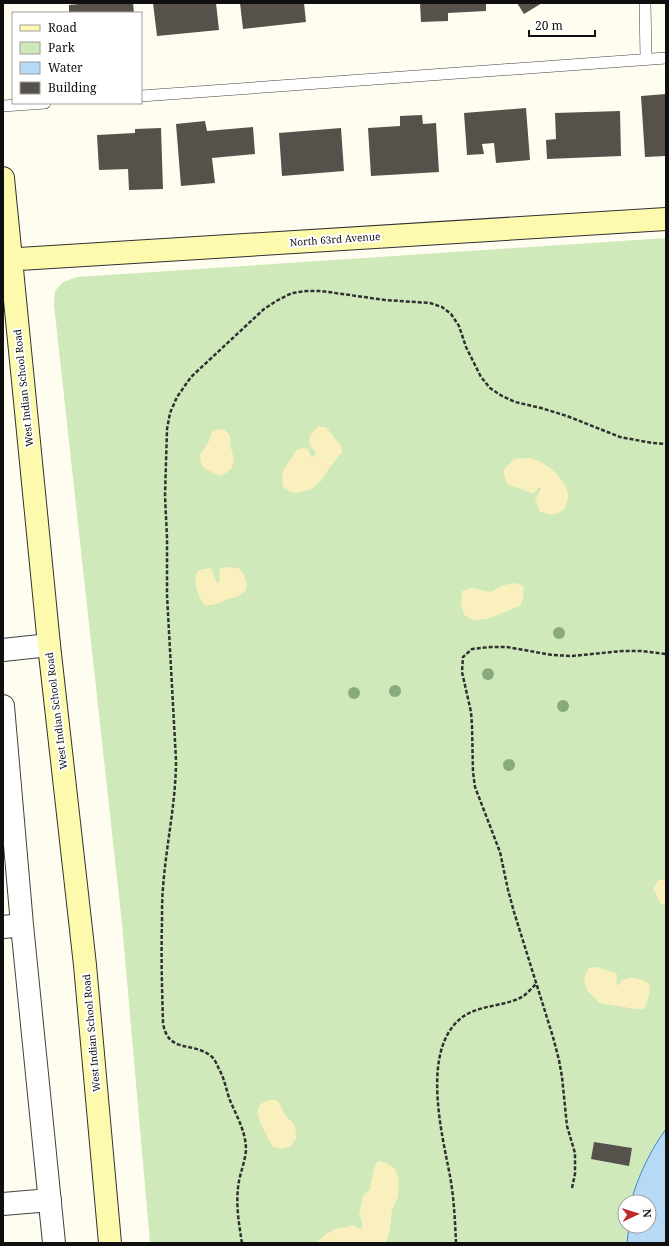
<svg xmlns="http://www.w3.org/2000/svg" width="669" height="1246" font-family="'Noto Serif',serif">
  <rect width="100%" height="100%" fill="#fffdf0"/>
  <!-- green -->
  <path fill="#cfe9ba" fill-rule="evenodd" d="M666,238v1005h-516l-28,-319 -68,-619 1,-14 8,-9 14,-5zM625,1202h24v24h-24z"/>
  <!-- sand -->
  <path fill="#f9f0be" d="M318,427h8l15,19 1,6 -12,15 -9,14 -11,9 -16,3 -10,-5c-6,-22 5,-21 12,-38l7,-2 5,1 3,8 3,-1 2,-3c-2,-3 -5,-6 -6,-8 -3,-8 3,-14 8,-18z
    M219,429l6,1 5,6 1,12 3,12 -2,8 -6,5 -7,3 -16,-9 -2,-4 -1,-8 9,-14 3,-9z
    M514,459c6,0 13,-2 19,0 13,3 35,22 35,36 0,5 -2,11 -4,15l-11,5 -13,-3 -5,-11 6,-13h-3l-4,6 -27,-10 -4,-14z
    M225,567l14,1c6,7 13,21 1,27 -3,2 -8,3 -12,4 -9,4 -15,7 -24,6 -6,-10 -13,-26 -5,-35l12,-2 6,15 3,-2 -1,-7 1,-6z
    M515,583l8,3c1,7 1,13 -3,20l-33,13 -14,1 -8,-4 -4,-10 1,-15 10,-3 19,4 13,-7z
    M666,879v26l-5,-1 -8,-16 6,-8z
    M597,967l20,7 -1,11 4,-1c6,-11 22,-5 29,0 2,9 -1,17 -5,25h-8l-37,-6 -13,-14 -2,-11 5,-10z
    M270,1100h6c5,5 5,7 8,13 2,4 4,5 7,8 5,5 5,11 5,18l-6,8 -10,2 -8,-3c-3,-9 -19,-30 -13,-39 2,-4 7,-6 11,-7z
    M378,1161l8,2 8,5 5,11 -1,18 -6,13 -2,19 -4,14h-70c5,-4 10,-10 17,-13 6,-3 11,-1 19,-5l5,3 5,1v-8l-3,-6 4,-19 7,-7 4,-21z"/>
  <!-- water -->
  <path fill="#b6d9f5" stroke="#3e89cb" d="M666,1129v114h-39l2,-17h20v-24h-18c6,-24 20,-53 35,-73z"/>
  <!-- building -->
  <path fill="#57514b" d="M88,3h45l1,10h-65v-8z
    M153,3h63l3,27 -62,6z
    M240,3h64l2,19 -63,7z
    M420,3h66v8l-38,2v8l-27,1z
    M517,3h25l-18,11z
    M666,94v62l-21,1 -4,-61z
    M526,108l4,52 -34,3 -2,-20 -12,1 2,10 -17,1 -3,-42z
    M620,111l1,45 -74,3 -1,-19 10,-1 -1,-26z
    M422,115l1,9 13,-1 3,49 -68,4 -3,-48 32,-2v-10z
    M205,121l2,10 46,-4 2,27 -43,4 3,25 -34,3 -5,-62z
    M161,128l2,61 -34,1 -1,-21 -29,1 -2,-35 38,-2v-4z
    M341,128l3,43 -62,5 -3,-43z
    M594,1142l38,6 -3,18 -38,-7z"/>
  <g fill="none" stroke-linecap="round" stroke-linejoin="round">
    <!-- lane casing -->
    <g stroke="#424242" stroke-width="12">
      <path id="lane" d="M645,3l1,56
        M141,96l525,-38
        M3,106l42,-3"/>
    </g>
    <!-- street casing -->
    <g stroke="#424242" stroke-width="24">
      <path id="street" d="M3,650l46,-5
        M3,706l19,219 32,318
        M3,927l19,-2
        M3,1204l47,-4"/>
    </g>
    <!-- secondary casing -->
    <g stroke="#313131" stroke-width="24">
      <path id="secondary" d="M3,178l46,467 36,320 25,278
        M3,260l663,-41"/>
    </g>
    <!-- path -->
    <path stroke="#313131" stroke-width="2.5" stroke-dasharray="4 2" stroke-linecap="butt" d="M572,1188l3,-14v-21l-8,-27 -5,-49 -3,-17 -6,-23 -39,-125 -6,-22 -8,-38 -25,-65 -2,-15 -1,-46 -1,-14 -9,-40 1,-15 9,-8 18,-2h17l45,8 20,1 50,-5h19l25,3
      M242,1243c-3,-18 -6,-37 -4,-55 1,-13 7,-25 8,-38 0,-19 -10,-35 -17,-52 -3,-10 -5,-20 -10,-29 -2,-4 -4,-10 -8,-13 -19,-15 -43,-2 -48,-33 -1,-34 -2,-68 -1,-101 0,-12 0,-23 1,-34 3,-43 13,-85 13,-128l-9,-165v-57l-2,-42 2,-67 3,-16 7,-16 14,-20 73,-68 14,-9 14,-7 15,-2h14l64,9 45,3 12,4 9,7 8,12 7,21 15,30 9,11 12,8 13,6 26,6 26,8 53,21 32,6 14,1
      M456,1243c-1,-22 -2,-45 -6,-67 -8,-42 -29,-124 10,-157 16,-14 41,-12 60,-21 6,-3 11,-9 16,-14"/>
    <!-- lane -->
    <use href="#lane" stroke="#fff" stroke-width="11"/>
    <!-- street -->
    <use href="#street" stroke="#fff" stroke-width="22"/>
    <!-- secondary -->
    <use href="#secondary" stroke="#fdfaad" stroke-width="22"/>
  </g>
  <!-- trees -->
  <g fill="#89aa7d">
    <circle cx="559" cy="633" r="6"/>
    <circle cx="488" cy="674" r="6"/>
    <circle cx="395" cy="691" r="6"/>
    <circle cx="354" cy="693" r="6"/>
    <circle cx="563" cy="706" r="6"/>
    <circle cx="509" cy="765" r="6"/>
  </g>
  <g text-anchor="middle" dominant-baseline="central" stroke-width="4" stroke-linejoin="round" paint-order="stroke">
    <!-- street labels -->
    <g font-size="10" fill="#0f0f0f" stroke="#fff">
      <text transform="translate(335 239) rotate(-4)">North 63rd Avenue</text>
      <text transform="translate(23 388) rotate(-96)">West Indian School Road</text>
      <text transform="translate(56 711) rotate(-97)">West Indian School Road</text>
      <text transform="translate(91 1033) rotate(-95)">West Indian School Road</text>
    </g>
  </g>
  <!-- border -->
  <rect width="669" height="1246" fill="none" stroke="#0f0f0f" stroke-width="8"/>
  <!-- legend -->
  <rect x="12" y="12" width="130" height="92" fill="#ffffff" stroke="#9f9f9f"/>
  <rect x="20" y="25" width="20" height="6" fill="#fdfaad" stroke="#9f9f9f"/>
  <text x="48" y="32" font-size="12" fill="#0f0f0f">Road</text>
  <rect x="20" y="42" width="20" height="12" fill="#cfe9ba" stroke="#9f9f9f"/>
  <text x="48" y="52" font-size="12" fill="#0f0f0f">Park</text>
  <rect x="20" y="62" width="20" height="12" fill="#b6d9f5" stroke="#9f9f9f"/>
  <text x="48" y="72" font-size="12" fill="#0f0f0f">Water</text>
  <rect x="20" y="82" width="20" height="12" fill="#57514b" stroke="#9f9f9f"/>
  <text x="48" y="92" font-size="12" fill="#0f0f0f">Building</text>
  <!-- north arrow -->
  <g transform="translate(637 1214) rotate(86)"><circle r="19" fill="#ffffff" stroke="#9f9f9f"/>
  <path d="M0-3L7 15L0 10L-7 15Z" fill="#bd2b28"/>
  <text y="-6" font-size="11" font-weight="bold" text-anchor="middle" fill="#0f0f0f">N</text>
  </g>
  <!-- scale -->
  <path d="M529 30v6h66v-6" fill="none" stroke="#0f0f0f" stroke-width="2"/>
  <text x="535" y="30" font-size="12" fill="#0f0f0f" stroke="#ffffff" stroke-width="3" paint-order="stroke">20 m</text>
</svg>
